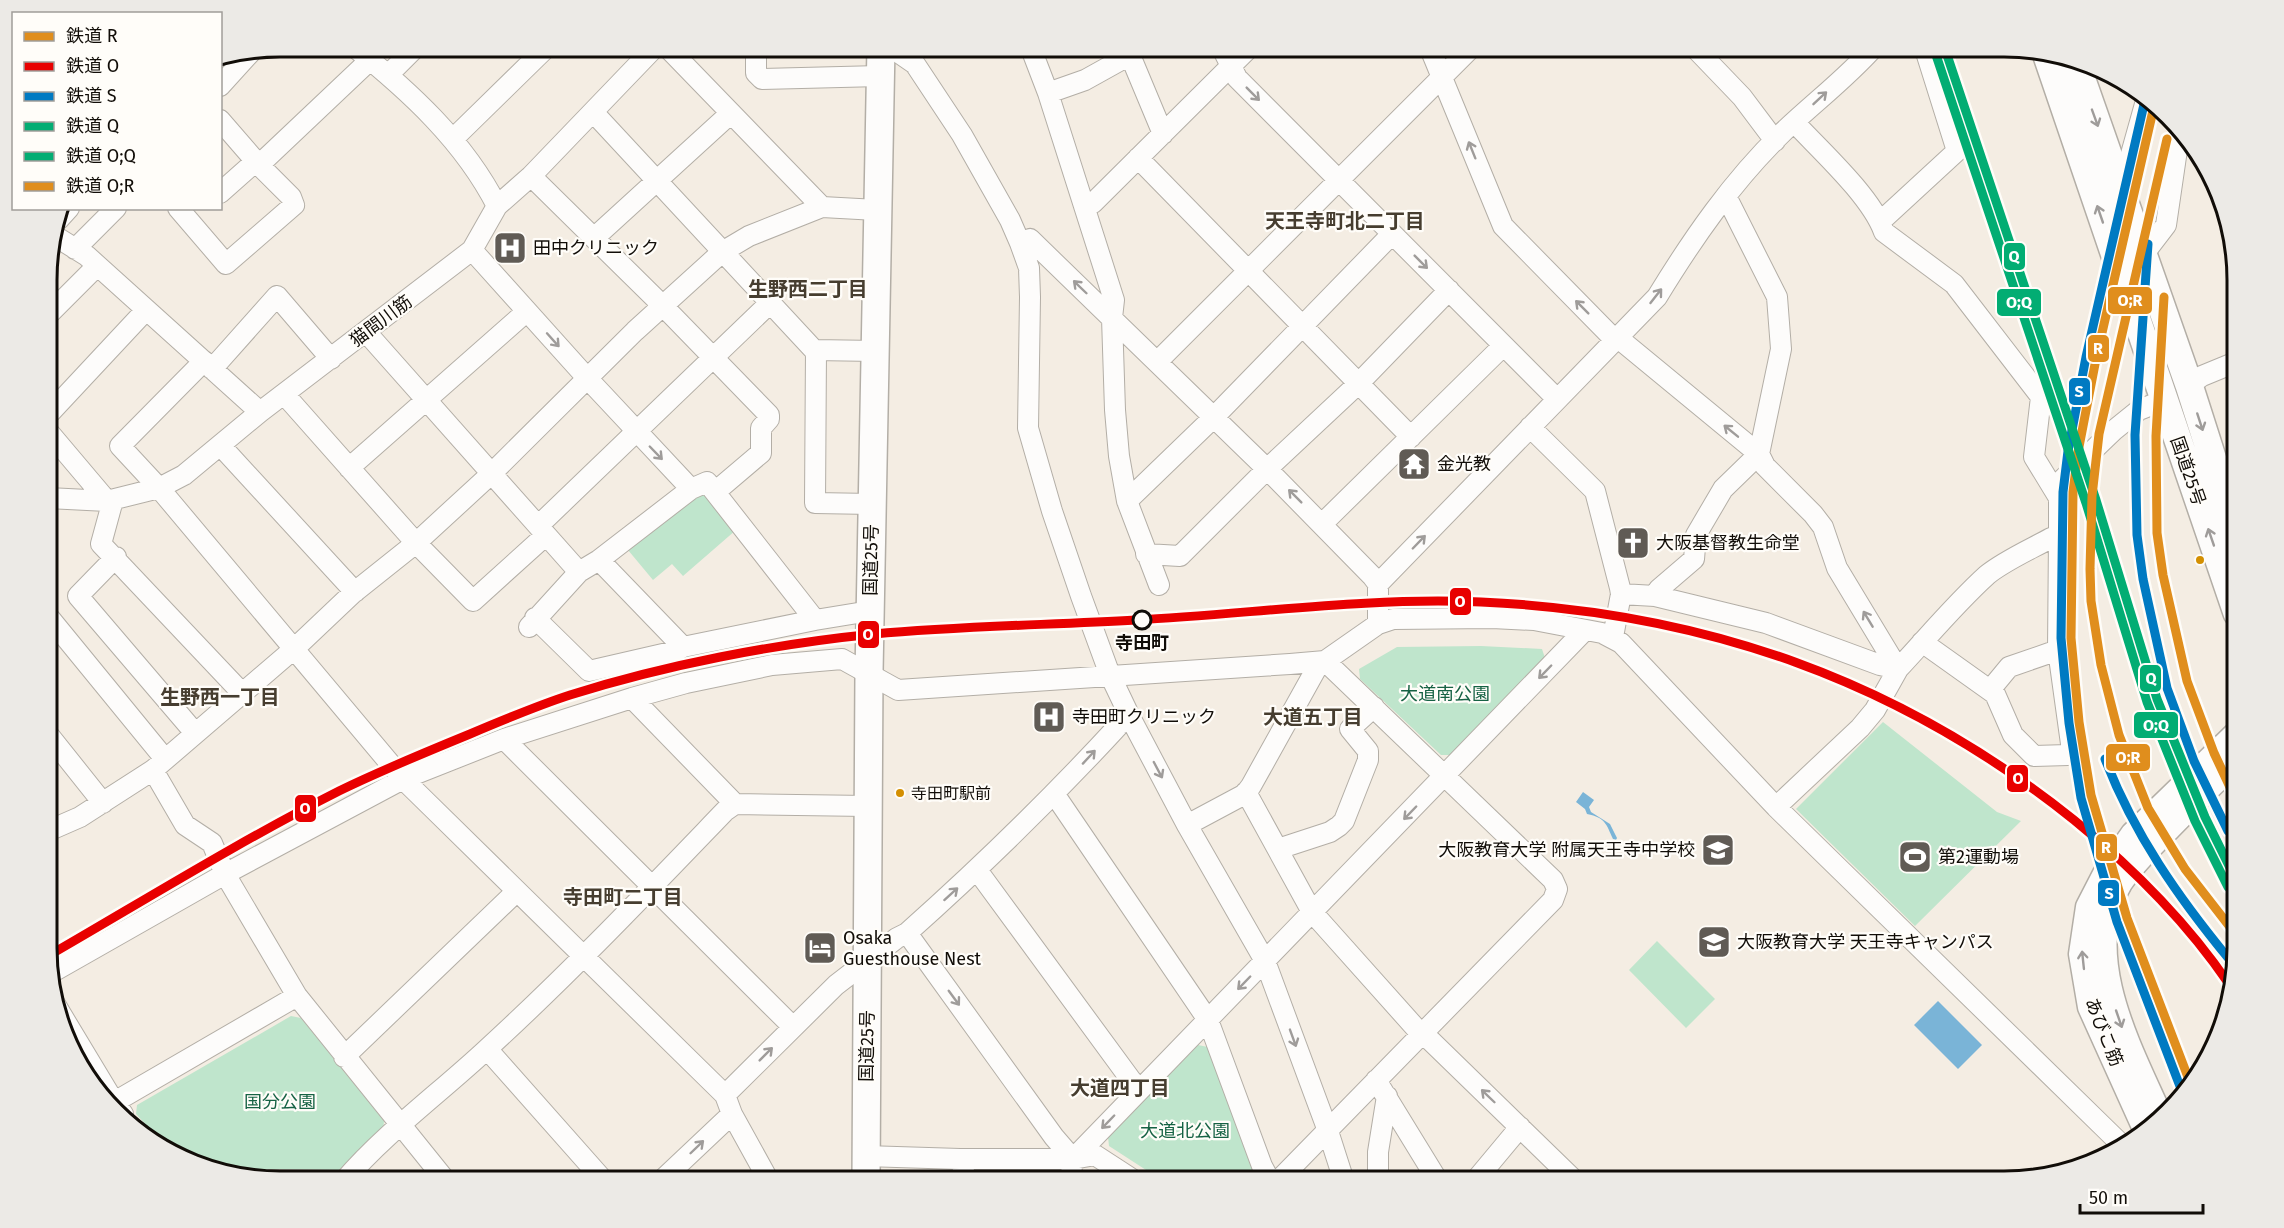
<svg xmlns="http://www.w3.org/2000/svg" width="2284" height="1228" font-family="'Fira Sans','Noto Sans JP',sans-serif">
  <rect width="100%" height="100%" fill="#f4ede3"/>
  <!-- green -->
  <path fill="#bfe5cc" d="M701,489l35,41 -53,46 -11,-12 -19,16 -25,-30z
    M1481,646l61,3 3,9 -95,97h-9l-81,-76 -1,-10 38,-22z
    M1883,722l114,90 24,9 -106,105 -119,-117z
    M1657,941l58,58 -29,29 -57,-58z
    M291,1016l10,2 83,103 -1,10 -44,39 -113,-1 -50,-12 -40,-43 1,-9z
    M1198,1045l10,2 50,134h-95l-54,-35 -1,-9z"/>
  <!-- water -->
  <path fill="#7ab4d7" d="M1583,792l11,8 -5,7 2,5 19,12 7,14 -1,2 -3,-1c-7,-15 -7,-21 -26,-25l-2,-5 -9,-7z
    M1938,1001l44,44 -24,24 -44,-44z"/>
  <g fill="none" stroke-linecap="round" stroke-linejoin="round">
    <!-- minor casing -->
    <g stroke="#b3aea6" stroke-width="22">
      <path id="minor" d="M353,46c56,45 111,95 144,160
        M666,46l156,161
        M756,46v27l6,6 118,-3
        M885,46l14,7 16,11 47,71 48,85 10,23 9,25 1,29 -2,131 24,83 29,85 29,79 21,44 56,106 78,136 63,170 16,50
        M1030,46l18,47 66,207 -2,18 3,92 4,46 8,45 32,84
        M1221,46l16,32 320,321
        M1429,46l74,180 112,114 8,2 136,112 6,12 48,48 10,13 14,41 61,101 -23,41 -15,18 -84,79
        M1693,46l49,51 33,44
        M389,74l28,-28
        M220,86l31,-34
        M1048,93l37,-13 45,-25 33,79
        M593,112l221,238 62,1
        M220,120l39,45 111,-105
        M1794,122c27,29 77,74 90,110l70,52 87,113 -7,60 25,41
        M453,139l95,-93
        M1138,158l273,279
        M531,176l132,130 106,109v4l-8,9v25l-46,39
        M2121,190l26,-93
        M220,193l36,-32
        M1084,206l9,-3 158,-157
        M178,208l48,56 68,-59 -3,-8 -32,-32
        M59,219l10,-11
        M1881,221l76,-70 -33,-105
        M55,236l32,20 173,156
        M594,238l137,-125
        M1020,243l10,-4 237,230 105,107 6,8v40
        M75,249l41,-41
        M472,250l116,129 103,110
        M2143,255l23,-30 14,-96
        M47,316l50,-50
        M366,332l213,240 20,-12 92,-71 16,-7 108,138 55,-9
        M816,350l-1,153 57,1
        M204,361l-84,85 39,42 244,291 322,316 7,19 37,67
        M1157,362l316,-316
        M212,369l65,-73 54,63
        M2189,385l13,-9 34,-14
        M284,394l132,149 57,58 73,-66
        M47,416l99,-106
        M1530,427l65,64 25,97 1,6 -8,43
        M47,430l60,71
        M220,445l135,147
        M349,468l177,-156
        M48,498l59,3 52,-13 25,-13 76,-63 212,-162 25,-44 34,-30 125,-130
        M113,500l-12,44 141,149
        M1127,501l87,-84 178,-183
        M1322,524l181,-178
        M538,526l232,-223
        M2059,536v-38l3,-18 51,-49 26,-21 25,-10
        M1146,554l34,2 87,-87 92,-86 90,-93
        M116,557l-38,39 117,137
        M599,560l84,87 132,-27
        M1378,584l279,-287c36,-59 75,-115 124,-163 31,-30 66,-56 94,-88
        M1621,594l34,2 111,27 114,42 18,4c29,-31 57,-65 89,-94 17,-14 44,-26 64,-37l8,-2 -1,114 14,101 -4,4 -34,1 -21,-21 -18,-41 -73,-52
        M1655,596l4,-7 35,-30 2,-24 27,-46 36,-35 22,-105 -4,-52 -51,-101
        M48,616l117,143
        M535,618l54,53 87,-20 7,-4
        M529,627l50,-55
        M1990,690l19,-23 49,-17
        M632,698l103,106
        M48,734l55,69
        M504,739l289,288
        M153,770l32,55 27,18 13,31 72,122 149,185
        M1246,792l66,120 109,122 10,7 144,140
        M1055,795l153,225 54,146 8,15
        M1187,825l58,-31 6,-8 69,-124
        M48,831l32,-14 73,-47 142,-122 57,-54 64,-51 75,-69 144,-143 87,-79 27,-16 73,-29 55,3
        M1278,849l52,-17 9,-6 5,-5 24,-61v-9l-18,-22 24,-22
        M977,870l154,210 9,9
        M907,933l147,204 19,22
        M49,974l176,-100 178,-95 101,-40 128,-41 54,-15 86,-18 70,-6 56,31 392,-26 35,-3 53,-37 15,-5 99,-1 42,2 68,13 19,10 155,164 348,340
        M55,1004l59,98 9,12
        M487,1049l117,132
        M344,1057l173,-166
        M1376,1080l62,101
        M725,1095l111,-110 61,-47 10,-5c74,-66 145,-135 213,-209l11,-5
        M111,1104l186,-108
        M865,1156l95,3h113l22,-4 40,26
        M960,1159l7,22
        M272,1180l72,1
        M344,1181c41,-48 97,-89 143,-132 83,-76 160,-157 238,-238l10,-7 132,2
        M661,1181l71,-67
        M1070,1181l3,-22 512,-529
        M1278,1181l275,-281 4,-11 -4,-9 -228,-219
        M1378,1181v-29l9,-56
        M1475,1181l45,-54"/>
    </g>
    <!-- major casing -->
    <g stroke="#b3aea6" stroke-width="27">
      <path id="major" d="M2161,1118c-30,-68 -83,-162 -41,-235 13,-20 32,-38 49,-55 22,-23 45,-46 68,-68
        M2146,1131l-56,-124 -9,-53 7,-47 17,-33 28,-40 104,-101"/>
    </g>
    <!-- highway casing -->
    <g stroke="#b3aea6" stroke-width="30">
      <path id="highway" d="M2047,56l190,557
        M2076,63l113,322 47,147
        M866,1181l3,-508 12,-627"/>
    </g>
    <!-- minor -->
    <use href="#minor" stroke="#fdfcfb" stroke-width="20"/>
    <!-- major -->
    <use href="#major" stroke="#fdfcfb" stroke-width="24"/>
    <!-- highway -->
    <use href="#highway" stroke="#fdfcfb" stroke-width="27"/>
    <!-- rail-1 casing -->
    <g stroke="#fffdf9" stroke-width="14">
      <path id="rail-1" d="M2155,102l-59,257 -18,93 -5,40 -2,146 8,84 12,73 36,123 64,167"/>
    </g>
    <!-- rail-2 casing -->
    <g stroke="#fffdf9" stroke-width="14">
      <path id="rail-2" d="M48,956c97,-56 192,-115 291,-165 43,-21 87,-39 131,-57 33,-14 66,-28 100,-39 95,-30 204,-51 304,-61 87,-8 174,-9 262,-14 114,-6 230,-23 345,-18 223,10 418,78 593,218 59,48 112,101 155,164"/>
    </g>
    <!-- rail-3 casing -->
    <g stroke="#fffdf9" stroke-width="14">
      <path id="rail-3" d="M2145,100l-59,257 -18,94 -5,41 -2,146 8,85 12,75 36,124 64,167
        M2148,244l-13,191 2,100 6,44 24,109 27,73 34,70
        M2105,759c29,75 73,138 124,200"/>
    </g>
    <!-- rail-4 casing -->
    <g stroke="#fffdf9" stroke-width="14">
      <path id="rail-4" d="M1944,46l152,454 61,199 48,118 32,65"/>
    </g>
    <!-- rail-5 casing -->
    <g stroke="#fffdf9" stroke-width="14">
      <path id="rail-5" d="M1934,49l152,454 61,199 48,119 33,66"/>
    </g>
    <!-- rail-6 casing -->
    <g stroke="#fffdf9" stroke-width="14">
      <path id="rail-6" d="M2167,139l-68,295 -7,62 -2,73 1,32 10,64 18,70 29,73 37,61 52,67
        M2164,297l-8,139 1,97 6,42 24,106 27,72 23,49"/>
    </g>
    <!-- rail-1 -->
    <use href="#rail-1" stroke="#e08e1d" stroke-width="9"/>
    <!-- rail-2 -->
    <use href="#rail-2" stroke="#e80000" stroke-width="9"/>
    <!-- rail-3 -->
    <use href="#rail-3" stroke="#007ac2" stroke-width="9"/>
    <!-- rail-4 -->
    <use href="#rail-4" stroke="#02ad73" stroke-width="9"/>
    <!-- rail-5 -->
    <use href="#rail-5" stroke="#02ad73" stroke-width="9"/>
    <!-- rail-6 -->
    <use href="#rail-6" stroke="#e08e1d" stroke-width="9"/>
  </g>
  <!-- one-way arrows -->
  <defs><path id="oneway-shaft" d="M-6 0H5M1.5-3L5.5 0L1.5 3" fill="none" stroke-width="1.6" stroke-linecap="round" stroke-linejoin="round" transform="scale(1.5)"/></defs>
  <g stroke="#9f9c9a">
    <use href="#oneway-shaft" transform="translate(1253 94) rotate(45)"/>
    <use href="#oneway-shaft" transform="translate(1820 98) rotate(-43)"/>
    <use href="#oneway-shaft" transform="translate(2095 118) rotate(70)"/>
    <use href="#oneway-shaft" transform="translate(1472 150) rotate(-112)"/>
    <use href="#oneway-shaft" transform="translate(2100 214) rotate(-109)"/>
    <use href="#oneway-shaft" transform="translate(1421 262) rotate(45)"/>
    <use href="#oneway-shaft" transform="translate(1080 287) rotate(-136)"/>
    <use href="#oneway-shaft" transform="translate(1656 296) rotate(-52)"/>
    <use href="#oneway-shaft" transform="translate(1582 307) rotate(-135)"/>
    <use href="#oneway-shaft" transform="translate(553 340) rotate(48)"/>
    <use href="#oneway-shaft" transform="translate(2200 422) rotate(72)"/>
    <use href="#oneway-shaft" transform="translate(1731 431) rotate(-141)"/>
    <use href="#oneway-shaft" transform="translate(656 453) rotate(46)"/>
    <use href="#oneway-shaft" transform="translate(1295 496) rotate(-135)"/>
    <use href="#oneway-shaft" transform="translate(2211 537) rotate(-109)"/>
    <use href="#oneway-shaft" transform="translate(1419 542) rotate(-46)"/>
    <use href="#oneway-shaft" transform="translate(1868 619) rotate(-121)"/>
    <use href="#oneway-shaft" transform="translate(1545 672) rotate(134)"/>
    <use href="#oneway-shaft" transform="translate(1089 757) rotate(-47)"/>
    <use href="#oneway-shaft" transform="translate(1158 770) rotate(62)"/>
    <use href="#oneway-shaft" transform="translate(1410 813) rotate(134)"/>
    <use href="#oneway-shaft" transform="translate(951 894) rotate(-42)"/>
    <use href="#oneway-shaft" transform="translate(2083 960) rotate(-96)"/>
    <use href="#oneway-shaft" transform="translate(1244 983) rotate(134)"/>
    <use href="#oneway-shaft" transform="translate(954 998) rotate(54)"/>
    <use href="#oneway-shaft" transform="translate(2119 1019) rotate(71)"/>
    <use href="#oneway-shaft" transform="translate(1293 1038) rotate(70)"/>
    <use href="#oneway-shaft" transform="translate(766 1054) rotate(-45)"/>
    <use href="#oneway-shaft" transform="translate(1488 1096) rotate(-136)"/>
    <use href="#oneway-shaft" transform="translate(1108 1122) rotate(134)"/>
    <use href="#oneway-shaft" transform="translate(697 1147) rotate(-44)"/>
  </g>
  <!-- icons -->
  <defs>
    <g id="hospital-square" transform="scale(1.725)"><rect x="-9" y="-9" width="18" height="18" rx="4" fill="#605b55" stroke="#fffdf9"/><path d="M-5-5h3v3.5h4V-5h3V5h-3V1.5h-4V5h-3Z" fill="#fff"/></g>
    <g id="temple-square" transform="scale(1.725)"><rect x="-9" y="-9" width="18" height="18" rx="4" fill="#605b55" stroke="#fffdf9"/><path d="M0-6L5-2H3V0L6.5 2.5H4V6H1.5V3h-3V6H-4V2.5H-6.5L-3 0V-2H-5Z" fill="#fff"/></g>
    <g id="church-square" transform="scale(1.725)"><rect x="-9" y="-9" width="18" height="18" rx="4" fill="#605b55" stroke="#fffdf9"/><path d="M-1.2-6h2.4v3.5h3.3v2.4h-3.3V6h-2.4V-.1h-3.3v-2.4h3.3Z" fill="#fff"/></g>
    <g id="school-square" transform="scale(1.725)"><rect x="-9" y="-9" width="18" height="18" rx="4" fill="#605b55" stroke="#fffdf9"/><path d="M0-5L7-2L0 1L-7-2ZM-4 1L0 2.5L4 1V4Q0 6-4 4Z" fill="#fff"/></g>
    <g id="stadium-square" transform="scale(1.725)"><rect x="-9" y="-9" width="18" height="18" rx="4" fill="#605b55" stroke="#fffdf9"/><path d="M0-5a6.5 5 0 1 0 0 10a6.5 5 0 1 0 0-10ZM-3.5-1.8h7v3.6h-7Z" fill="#fff"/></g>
    <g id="university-square" transform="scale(1.725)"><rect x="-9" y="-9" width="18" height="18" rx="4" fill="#605b55" stroke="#fffdf9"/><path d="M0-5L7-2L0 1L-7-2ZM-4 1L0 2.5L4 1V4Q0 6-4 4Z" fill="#fff"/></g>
    <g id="hotel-square" transform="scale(1.725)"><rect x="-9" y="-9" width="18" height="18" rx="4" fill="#605b55" stroke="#fffdf9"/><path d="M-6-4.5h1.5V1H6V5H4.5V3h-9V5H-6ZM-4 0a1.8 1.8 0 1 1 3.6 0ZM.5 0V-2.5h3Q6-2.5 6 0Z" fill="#fff"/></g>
  </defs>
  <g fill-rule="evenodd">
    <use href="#hospital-square" x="510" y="248"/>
    <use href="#temple-square" x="1414" y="464"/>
    <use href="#church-square" x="1633" y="543"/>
    <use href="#hospital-square" x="1049" y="717"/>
    <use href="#school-square" x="1718" y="850"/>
    <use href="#stadium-square" x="1915" y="857"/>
    <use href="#university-square" x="1714" y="942"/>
    <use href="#hotel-square" x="820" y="948"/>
  </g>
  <!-- markers -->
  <g fill="#d48f01" stroke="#fffdf9" stroke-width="2">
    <circle cx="2200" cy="560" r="5"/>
    <circle cx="900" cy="793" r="5"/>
  </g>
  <circle fill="#fffdf9" stroke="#110d08" stroke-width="3" cx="1142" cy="620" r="9"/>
  <g text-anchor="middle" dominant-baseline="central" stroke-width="4.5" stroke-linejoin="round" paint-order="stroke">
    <!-- bus labels -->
    <g font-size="16" fill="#110d08" stroke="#fffdf9" text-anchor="start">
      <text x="911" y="793">寺田町駅前</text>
    </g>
    <!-- poi labels -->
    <g font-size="18" fill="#110d08" stroke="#fffdf9" text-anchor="start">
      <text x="533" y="248">田中クリニック</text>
      <text x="1437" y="464">金光教</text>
      <text x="1656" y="543">大阪基督教生命堂</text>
      <text x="1072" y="717">寺田町クリニック</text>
      <text x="1695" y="850" text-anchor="end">大阪教育大学 附属天王寺中学校</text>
      <text x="1938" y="857">第2運動場</text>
      <text x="843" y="938">Osaka<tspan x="843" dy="21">Guesthouse Nest</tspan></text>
      <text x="1737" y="942">大阪教育大学 天王寺キャンパス</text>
    </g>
    <!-- street labels -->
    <g font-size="18" fill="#110d08" stroke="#fffdf9">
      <text transform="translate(381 321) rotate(-37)">猫間川筋</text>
      <text transform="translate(2188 471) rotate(71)">国道25号</text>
      <text transform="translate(871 560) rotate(-89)">国道25号</text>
      <text transform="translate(2104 1032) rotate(68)">あびこ筋</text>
      <text transform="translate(867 1046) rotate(-89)">国道25号</text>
    </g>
    <!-- stop labels -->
    <g font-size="18" font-weight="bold" fill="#110d08" stroke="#fffdf9">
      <text x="1142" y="643">寺田町</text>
    </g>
    <!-- park labels -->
    <g font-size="18" fill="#166244" stroke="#fffdf9">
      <text x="1445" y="694">大道南公園</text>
      <text x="280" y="1102">国分公園</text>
      <text x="1185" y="1131">大道北公園</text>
    </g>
    <!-- neighbourhood labels -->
    <g font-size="20" font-weight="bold" fill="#463d2f" stroke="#fffdf9">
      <text x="1345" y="221">天王寺町北二丁目</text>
      <text x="808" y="289">生野西二丁目</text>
      <text x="220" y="697">生野西一丁目</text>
      <text x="1313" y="717">大道五丁目</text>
      <text x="623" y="897">寺田町二丁目</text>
      <text x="1120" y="1088">大道四丁目</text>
    </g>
  </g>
  <!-- crop -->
  <path d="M0 0H2284V1228H0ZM280 57H2004A223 223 0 0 1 2227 280V948A223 223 0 0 1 2004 1171H280A223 223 0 0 1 57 948V280A223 223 0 0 1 280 57Z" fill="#eceae6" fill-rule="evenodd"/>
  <path fill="none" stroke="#110d08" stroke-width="3" d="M280 57H2004A223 223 0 0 1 2227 280V948A223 223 0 0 1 2004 1171H280A223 223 0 0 1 57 948V280A223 223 0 0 1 280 57Z"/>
  <g stroke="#fffdf9" stroke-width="2">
    <rect x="2003" y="242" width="23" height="29" rx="6" fill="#02ad73"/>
    <rect x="2107" y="286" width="46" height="29" rx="6" fill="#e08e1d"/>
    <rect x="1996" y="288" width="46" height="29" rx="6" fill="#02ad73"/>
    <rect x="2087" y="334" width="23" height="29" rx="6" fill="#e08e1d"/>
    <rect x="2068" y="377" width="23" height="29" rx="6" fill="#007ac2"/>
    <rect x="1449" y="587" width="23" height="29" rx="6" fill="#e80000"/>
    <rect x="857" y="620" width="23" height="29" rx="6" fill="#e80000"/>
    <rect x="2139" y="664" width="23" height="29" rx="6" fill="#02ad73"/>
    <rect x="2133" y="711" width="46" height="28" rx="6" fill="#02ad73"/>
    <rect x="2105" y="743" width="46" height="29" rx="6" fill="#e08e1d"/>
    <rect x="2006" y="764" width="23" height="29" rx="6" fill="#e80000"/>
    <rect x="294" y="794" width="23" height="29" rx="6" fill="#e80000"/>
    <rect x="2095" y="833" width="23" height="29" rx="6" fill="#e08e1d"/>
    <rect x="2097" y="879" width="23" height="28" rx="6" fill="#007ac2"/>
  </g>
  <g font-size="16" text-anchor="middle" font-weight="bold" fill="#fff">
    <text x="2014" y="262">Q</text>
    <text x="2130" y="306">O;R</text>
    <text x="2019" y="308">O;Q</text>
    <text x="2098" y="354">R</text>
    <text x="2079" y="397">S</text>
    <text x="1460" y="607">O</text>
    <text x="868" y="640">O</text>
    <text x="2151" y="684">Q</text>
    <text x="2156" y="731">O;Q</text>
    <text x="2128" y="763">O;R</text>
    <text x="2018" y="784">O</text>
    <text x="305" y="814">O</text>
    <text x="2106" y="853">R</text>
    <text x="2109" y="899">S</text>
  </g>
  <!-- legend -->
  <rect x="12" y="12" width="210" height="198" fill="#fffdf9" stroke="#a09d99" stroke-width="1.5"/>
  <rect x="24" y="32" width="30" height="9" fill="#e08e1d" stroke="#a09d99" stroke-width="1.5"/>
  <text x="66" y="42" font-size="18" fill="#110d08">鉄道 R</text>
  <rect x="24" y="62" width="30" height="9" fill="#e80000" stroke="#a09d99" stroke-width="1.5"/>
  <text x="66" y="72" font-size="18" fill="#110d08">鉄道 O</text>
  <rect x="24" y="92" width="30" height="9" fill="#007ac2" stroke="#a09d99" stroke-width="1.5"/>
  <text x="66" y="102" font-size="18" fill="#110d08">鉄道 S</text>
  <rect x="24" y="122" width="30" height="9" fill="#02ad73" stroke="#a09d99" stroke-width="1.5"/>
  <text x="66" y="132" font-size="18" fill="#110d08">鉄道 Q</text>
  <rect x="24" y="152" width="30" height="9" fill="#02ad73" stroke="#a09d99" stroke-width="1.5"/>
  <text x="66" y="162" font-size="18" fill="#110d08">鉄道 O;Q</text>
  <rect x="24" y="182" width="30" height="9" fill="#e08e1d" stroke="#a09d99" stroke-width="1.5"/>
  <text x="66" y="192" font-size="18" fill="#110d08">鉄道 O;R</text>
  <!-- scale -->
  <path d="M2080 1204v9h123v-9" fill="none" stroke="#110d08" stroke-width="3"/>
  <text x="2089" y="1204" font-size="18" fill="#110d08" stroke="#fffdf9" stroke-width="4.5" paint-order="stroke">50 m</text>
</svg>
